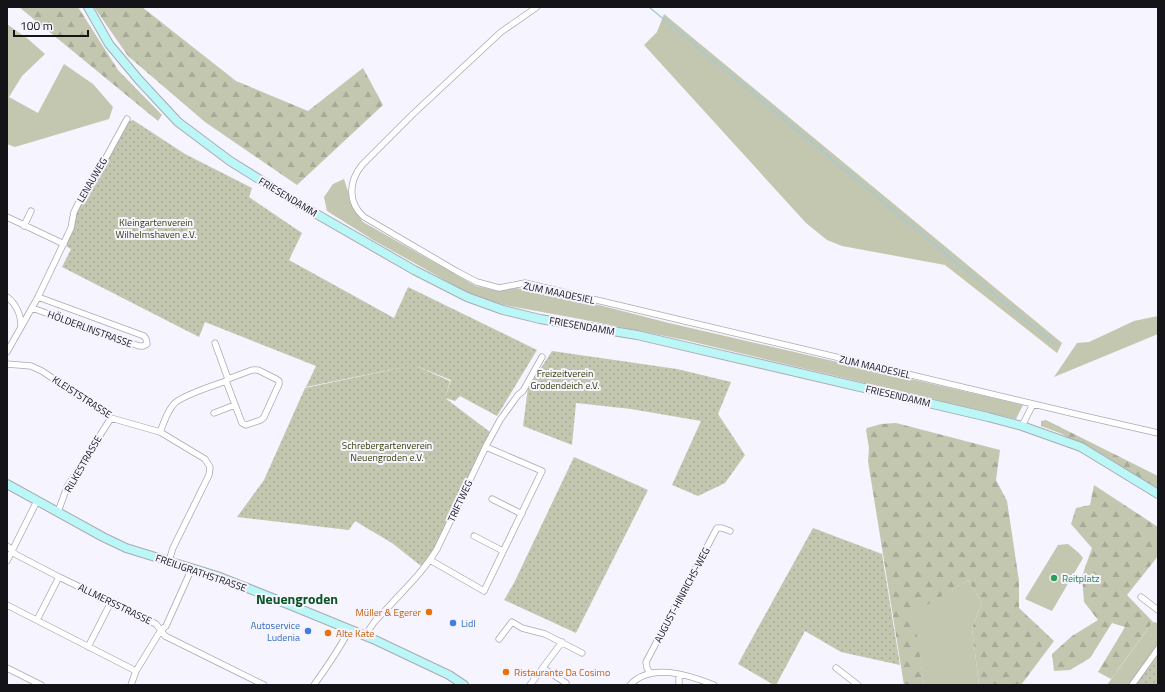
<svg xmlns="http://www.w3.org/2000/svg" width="1165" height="692" font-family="'Titillium Web',sans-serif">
  <defs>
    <pattern id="forest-firs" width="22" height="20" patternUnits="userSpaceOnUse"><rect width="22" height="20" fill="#c3c7af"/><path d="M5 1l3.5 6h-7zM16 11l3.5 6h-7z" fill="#a7aa96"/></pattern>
    <pattern id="garden-dots" width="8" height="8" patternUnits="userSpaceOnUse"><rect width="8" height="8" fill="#c3c7af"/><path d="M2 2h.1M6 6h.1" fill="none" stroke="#a7aa96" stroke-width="1.8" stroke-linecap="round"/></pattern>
  </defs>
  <rect width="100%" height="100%" fill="#f5f4ff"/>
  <!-- grass -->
  <path fill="#c3c7af" d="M664,14l398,329 -5,10 -112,-88 -103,-19 -15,-6 -21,-17 -162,-178 13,-13z
    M7,24l21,15 17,15 -23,22 -13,21 29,16 26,-49 29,20 20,23 -4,12 -94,28 -8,-3z
    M344,179l9,28 10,15 113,64 22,5 18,-3 44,7 109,28 354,82 -7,14 -331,-79 -105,-21 -76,-14 -34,-11 -97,-54 -46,-29 -3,-14 9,-13z
    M1158,316v18l-104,43 23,-34 12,-1 45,-21z
    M1068,544l11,9 4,5 -31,53 -27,-12 33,-54z
    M968,580l14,23 -10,25 7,57h-55l-11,-72z
    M1153,622l5,1v22l-27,40h-24z"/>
  <!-- forest -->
  <path fill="url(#forest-firs)" d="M19,7h59l40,63 44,45 -4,6z
    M94,7h48l94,74 72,30 55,-43 20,37 -86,80 -92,-63 -77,-66z
    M1046,420l112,56v14l-96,-56 -21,-8v-5z
    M896,423l104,27 -4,30 11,21 12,80v27l35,33 -33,44h-42l-7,-57 10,-25 -14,-23 -54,33 10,72h-20l-36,-224 1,-13 -3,-18 1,-2 14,-4z
    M1094,485l64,42v29l-31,39 26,27 -42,57 -13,-7 27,-45 -13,-4 -22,35 -20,12 -16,1 -2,-17 20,-18 26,-16 -14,-18 -2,-26 10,-28 -21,-24 5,-16 14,-3z"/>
  <!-- garden -->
  <path fill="url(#garden-dots)" d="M133,120l52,34 67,34 -3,9 53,36 -13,27 105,58 14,-31 129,63 -40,66 -37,-20 -5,5 -10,-3 45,34 -60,124 -9,10 -29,-23 -37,-22 -6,9 -112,-13 27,-37 41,-92 109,-23 36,16 -5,17 6,-18 -37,-15 -108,22 10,-21 -111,-44 -6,15 -137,-70 9,-18 -5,-3 12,-37 50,-87z
    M552,351l125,18 54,13 -13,32 27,41 -20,28 -27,13 -26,-11 29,-64 -70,-12 -55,-6 -4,42 -49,-19 5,-38z
    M574,457l74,33 -72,143 -72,-33 10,-17z
    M813,528l69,26 18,111 -59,-13 -36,-21 -29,54h-2l-36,-21z
    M1158,653v32h-23z"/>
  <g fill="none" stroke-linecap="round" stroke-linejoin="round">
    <!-- stream -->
    <path stroke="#a5cad5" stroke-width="1.5" d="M649,7l404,336"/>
    <!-- street casing -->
    <g stroke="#aaa9b5" stroke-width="7">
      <path id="street" d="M537,7l-36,25 -88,82 -51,51c-13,16 -15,37 2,52l92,54 21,11 22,6 26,-5 563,134 70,16
        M7,217l57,27
        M24,226l7,-15
        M7,297c9,7 14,18 14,29
        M32,308l107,38h4l4,-2 -1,-5 -2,-3 -106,-39
        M215,343l13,36
        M7,352l31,-55 33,-69 3,-16 13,-26 10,-12 30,-55
        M7,364l24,2 11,5 69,47 49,14 45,27 5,8 -1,8 -36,73 -4,13
        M214,413l21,-8
        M1022,426l11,-22
        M160,432c4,-9 7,-21 14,-28 6,-8 41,-19 52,-23l16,42 4,2 15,-5 3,-3 15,-33v-3l-3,-2 -18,-9h-6l-24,9 -2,2
        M492,499l30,15
        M58,512l9,-25 7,-11 37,-58
        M474,536l29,15
        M7,546l5,4 3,4 44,23 97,47 9,12 99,49
        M430,560l54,31 58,-120 -56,-24
        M7,561l30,-60
        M1141,597l17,13
        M7,605l129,66
        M37,620l22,-43
        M366,636c6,-15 17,-22 27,-34 16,-17 32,-33 44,-53l50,-105 13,-24 18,-25 5,-4 19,-34
        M499,639l13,-17 10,6 23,6 37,19
        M88,647l23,-45
        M7,668l34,17
        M543,668l23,15
        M836,668l22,17
        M650,673l-3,-5 -1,-6 71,-134h5l8,3
        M131,685l5,-14 25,-41 5,-4 26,-58
        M314,685c13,-18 25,-36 36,-56
        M530,685l32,-43
        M630,685c21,-23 59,-10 84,0
        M679,685v-10
        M1132,685l26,-36"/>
    </g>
    <!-- secondary casing -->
    <g stroke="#aaa9b5" stroke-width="10">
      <path id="secondary" d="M88,7l21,37 30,36 39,42 52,39 69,43 115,66 53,27 36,13 37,9 97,16 351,82 34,9 59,21 77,47
        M7,484l96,53 23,11 91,28 73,29 83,34 76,36 15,10"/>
    </g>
    <!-- street -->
    <use href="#street" stroke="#fff" stroke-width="5.5"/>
    <!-- secondary -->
    <use href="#secondary" stroke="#bbf7f6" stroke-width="8"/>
  </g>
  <!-- markers -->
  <circle fill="#2e9e5b" stroke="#f5f4ff" stroke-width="1.5" cx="1054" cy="578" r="4"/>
  <g fill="#e8710a" stroke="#f5f4ff" stroke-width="1.5">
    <circle cx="429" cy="612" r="4"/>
    <circle cx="328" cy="633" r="4"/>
    <circle cx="506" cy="672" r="4"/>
  </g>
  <g fill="#3f7fe0" stroke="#f5f4ff" stroke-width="1.5">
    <circle cx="453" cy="623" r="4"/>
    <circle cx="308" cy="631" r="4"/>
  </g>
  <g text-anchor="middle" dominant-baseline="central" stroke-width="4" stroke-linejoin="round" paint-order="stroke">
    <!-- street labels -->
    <g font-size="10" fill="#141318" stroke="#f5f4ff">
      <text transform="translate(92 180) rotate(-60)">LENAUWEG</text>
      <text transform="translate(288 197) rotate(31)">FRIESENDAMM</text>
      <text transform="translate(559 293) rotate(12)">ZUM MAADESIEL</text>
      <text transform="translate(582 326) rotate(10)">FRIESENDAMM</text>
      <text transform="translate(90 329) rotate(20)">HÖLDERLINSTRASSE</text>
      <text transform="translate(875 367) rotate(13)">ZUM MAADESIEL</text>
      <text transform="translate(898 396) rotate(13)">FRIESENDAMM</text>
      <text transform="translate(82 397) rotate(33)">KLEISTSTRASSE</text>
      <text transform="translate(83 464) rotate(-60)">RILKESTRASSE</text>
      <text transform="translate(460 501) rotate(-65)">TRIFTWEG</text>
      <text transform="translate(201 573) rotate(19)">FREILIGRATHSTRASSE</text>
      <text transform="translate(682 595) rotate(-62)">AUGUST-HINRICHS-WEG</text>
      <text transform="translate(115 604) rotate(26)">ALLMERSSTRASSE</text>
    </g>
    <!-- park labels -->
    <g font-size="10" fill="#3a3e08" stroke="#f5f4ff">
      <text x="156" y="222">Kleingartenverein<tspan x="156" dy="12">Wilhelmshaven e.V.</tspan></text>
      <text x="565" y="373">Freizeitverein<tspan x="565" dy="12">Grodendeich e.V.</tspan></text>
      <text x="387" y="445">Schrebergartenverein<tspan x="387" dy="12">Neuengroden e.V.</tspan></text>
    </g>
    <!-- leisure labels -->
    <g font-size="10" fill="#27864d" stroke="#f5f4ff" text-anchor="start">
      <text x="1062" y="578">Reitplatz</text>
    </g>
    <!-- food labels -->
    <g font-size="10" fill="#c56008" stroke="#f5f4ff" text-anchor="start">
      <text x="421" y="612" text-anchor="end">Müller &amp; Egerer</text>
      <text x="336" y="633">Alte Kate</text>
      <text x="514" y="672">Ristaurante Da Cosimo</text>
    </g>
    <!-- shop labels -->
    <g font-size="10" fill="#366cbe" stroke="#f5f4ff" text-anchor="start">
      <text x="461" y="623">Lidl</text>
      <text x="300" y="625" text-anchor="end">Autoservice<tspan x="300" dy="12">Ludenia</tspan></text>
    </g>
    <!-- district labels -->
    <g font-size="14" font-weight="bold" fill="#0d5529" stroke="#f5f4ff">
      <text x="297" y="598">Neuengroden</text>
    </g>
  </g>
  <!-- border -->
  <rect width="1165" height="692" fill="none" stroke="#141318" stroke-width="16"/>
  <!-- scale -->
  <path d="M14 30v6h74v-6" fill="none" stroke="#141318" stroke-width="2"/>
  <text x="20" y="30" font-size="12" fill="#141318" stroke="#f5f4ff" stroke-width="3" paint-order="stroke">100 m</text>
</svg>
